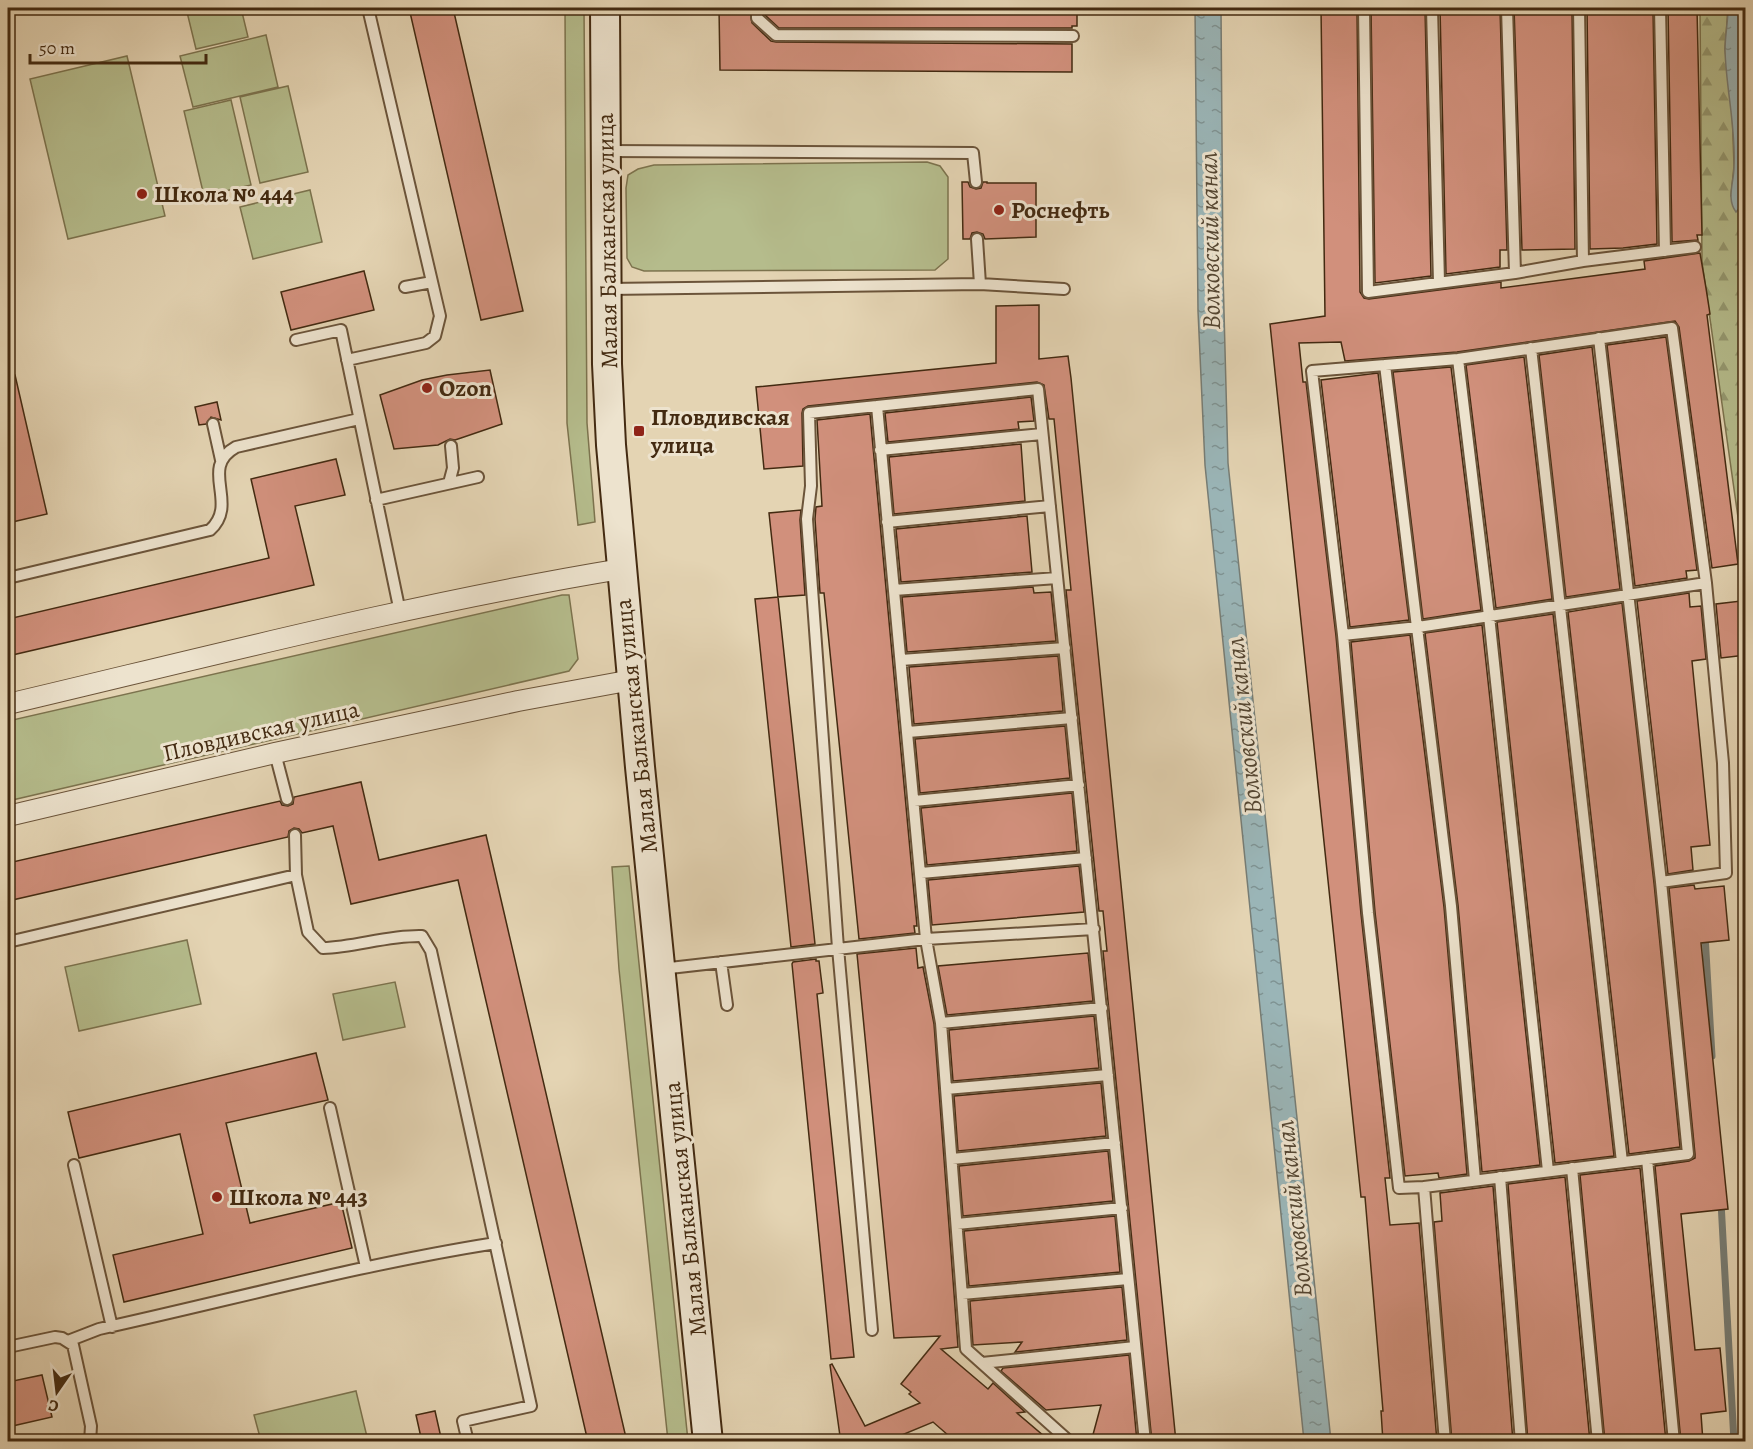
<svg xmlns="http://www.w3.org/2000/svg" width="1753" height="1449" font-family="Alegreya,serif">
  <defs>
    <pattern id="forest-firs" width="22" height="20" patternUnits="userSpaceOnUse" patternTransform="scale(1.5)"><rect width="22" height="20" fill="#b5bc8c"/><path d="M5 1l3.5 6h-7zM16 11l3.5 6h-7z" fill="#959971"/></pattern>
    <pattern id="water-ripples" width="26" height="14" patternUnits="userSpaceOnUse" patternTransform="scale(1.5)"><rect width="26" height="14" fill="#9ab5b7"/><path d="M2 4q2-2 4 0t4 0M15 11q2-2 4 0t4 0" fill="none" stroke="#7f9393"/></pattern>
  </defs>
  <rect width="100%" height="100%" fill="#e4d4b3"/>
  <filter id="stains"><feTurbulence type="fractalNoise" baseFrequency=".00333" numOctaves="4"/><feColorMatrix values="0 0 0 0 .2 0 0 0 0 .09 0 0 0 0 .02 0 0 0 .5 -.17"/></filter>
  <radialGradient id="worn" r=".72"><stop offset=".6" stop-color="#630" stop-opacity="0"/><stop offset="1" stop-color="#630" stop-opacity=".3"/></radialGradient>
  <!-- green -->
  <path fill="#b5bc8c" stroke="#7c734e" stroke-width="1.5" d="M186,8h55l7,29 -52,12z
    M565,8h19l3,415 8,99 -17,3 -11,-102z
    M266,35l12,52 -85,20 -13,-51z
    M127,56l38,160 -97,23 -38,-160z
    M288,86l20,86 -48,11 -20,-86z
    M231,100l20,85 -47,11 -20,-85z
    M927,162l13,4 8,11v82l-13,11 -291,1 -12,-4 -5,-9 -1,-70 2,-13 10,-6 16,-4z
    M310,190l12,52 -69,17 -13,-52z
    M562,595h7l9,64 -9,12 -561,130v-80z
    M629,866l59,575h-20l-49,-472 -7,-102z
    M187,940l14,64 -122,27 -14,-64z
    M395,982l10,45 -62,13 -10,-46z
    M356,1391l12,50h-107l-7,-26z"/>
  <!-- forest -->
  <path fill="url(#forest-firs)" stroke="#7c734e" stroke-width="1.5" d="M1700,8h28l-3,41 7,58 2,59 -3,30 11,9 3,-16v378l-43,-305z"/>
  <!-- water -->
  <path fill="url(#water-ripples)" stroke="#777d75" stroke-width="1.5" d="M1195,8h26l2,266 5,189 103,978h-27l-99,-976 -7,-154z
    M1728,8h18v181l-4,16 -6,7c-10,-13 -2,-30 -2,-45 2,-40 -8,-78 -9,-117 0,-14 3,-28 3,-42z"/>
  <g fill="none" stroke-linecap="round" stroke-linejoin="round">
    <!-- stream -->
    <path stroke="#777d75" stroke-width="7" d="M1705,935l7,121
      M1721,1202l13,240"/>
  </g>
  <!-- building -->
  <path fill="#d1907c" stroke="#432a11" stroke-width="1.5" d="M409,8h44l70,303 -42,9z
    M719,8h31l2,15 19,18 5,1 296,2v28l-352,-2z
    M765,8h312v18h-5v2h-293l-14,-13z
    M1321,8h36l3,284 4,6 5,1 132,-17v6l144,-19 -1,-8 56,-8 6,35 4,26 -3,1 31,249 -26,4 -33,-241 -4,-6 -218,31 -112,9 -4,-19 -42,1 4,39h3l30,254 25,278 29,264h-5l5,47 29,-2 18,219h-54l-2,-31h2l-18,-214h-4l-91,-873 55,-8z
    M1371,8h54l6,268 -56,7z
    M1440,8h60l7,242h-7v17l-54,7z
    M1514,8h58l3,241 -53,1z
    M1587,8h66l4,236 -34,4 -33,1z
    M1668,8h29l5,227h-5l1,5 -26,2z
    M962,182h6l2,5 6,2 5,-1 2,-6h4v1h49v54l-51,2 -2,-5 -6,-2 -5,1 -2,6h-7z
    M364,271l10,39 -83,20 -10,-38z
    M1039,305v54l29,-3 3,22 105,1064h-24l-49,-491h4l-4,-40h-4l-33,-321h5l-17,-171h-5l-5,-34 -7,-3 -229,24 -5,3 -1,4 1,53 -39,3 -8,-82 240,-24v-57z
    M1666,337l31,233 -11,1 1,7 -52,8 -28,-241z
    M1592,347l28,242 -54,8 -27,-242z
    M1524,357l28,242 -56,9 -30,-243z
    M1451,367l30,243 -58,9 -30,-247z
    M490,370l12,54 -41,14 -6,2 -5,-1 -12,6 -44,4 -14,-54 42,-15 25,-5z
    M1378,373l31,247 -59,7 -29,-247z
    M15,375l32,139 -39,9v-147z
    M1031,397l3,24 -16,1 1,7 -131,13 -3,-29z
    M217,402l4,18 -10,-3 -5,7 -7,1 -4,-18z
    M870,414l47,512h-3l1,7 -56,6 -35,-346h-4l-5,-74 1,-12 6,-1 -5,-86z
    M1021,444l4,57 -131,13 -5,-57z
    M336,459l9,36 -50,11 19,79 -306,71v-37l261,-61 -18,-79z
    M801,510l-1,10 5,75 -27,2 37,347 -24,3 -36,-348 23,-2 -9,-84z
    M1027,516l5,56 -131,10 -5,-53z
    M1033,587l1,6 17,-1 5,49 -149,11 -5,-55z
    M1689,593l1,14 11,-1 5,53 -14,2 18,184 -19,2 2,23 -25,4 -31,-273z
    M1741,601l5,54 -25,3 -5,-54z
    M1622,603l32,280 26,264 -51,7 -61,-542z
    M1553,614l61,542 -59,7 -58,-541z
    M1482,625l58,540 -58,7 -24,-267 -33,-272z
    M1410,635l34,272 23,267 -28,4 -1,-5 -33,3 -30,-264 -24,-270z
    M1058,656l5,55 -149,13 -5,-57z
    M1065,726l5,52 -150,15 -5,-54z
    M361,782l18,78 107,-25 141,607h-39l-130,-562 -107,24 -18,-78 -31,7 -3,-4 -5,-1 -5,3 -1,6 -280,64v-38l272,-62 2,4 6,1 5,-2 1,-7z
    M1072,793l5,58 -150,14 -6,-57z
    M1079,866l5,46 -152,13 -4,-45z
    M1694,885l1,4 29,-3 5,54 -28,3 27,266 -47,5 14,136 25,-2 6,63 -25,3 2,28h-22l-26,-276 34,-5 6,-3v-4l-26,-266z
    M916,948l2,20 5,-1 11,57 24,323 -17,2 47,40 5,-6 32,29 -8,1 34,29h-95l-23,-20 -48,20h-56l11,-6 -10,-71 2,-1 33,62 55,-23 -11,-9 2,-2 -10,-8 39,-48 -46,2 -37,-384z
    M1088,953l5,48 -146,14 -9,-49z
    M816,959v2h3l4,32 -6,1 37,363 -23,2 -39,-395 1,-2z
    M1094,1016l5,52 -146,13 -4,-51z
    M316,1053l12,47 -102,23 24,100 91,-21 11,46 -228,54 -11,-47 90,-21 -23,-100 -101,24 -11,-46z
    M1101,1083l5,53 -148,15 -4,-55z
    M1108,1151l5,50 -150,15 -4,-50z
    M1640,1168l26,274h-61l-25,-267z
    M1565,1177l25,265h-62l-20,-258z
    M1493,1186l20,256h-61l-18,-220 8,-1 -2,-28z
    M1115,1216l5,56 -151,14 -5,-55z
    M1122,1287l5,53 -112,12 7,-10 -49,3 -3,-44z
    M1129,1355l8,87h-46l10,-37 -55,5 -45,-39 2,-3z
    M42,1375l10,42 -44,10v-45z
    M435,1411l7,31h-20l-6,-27z"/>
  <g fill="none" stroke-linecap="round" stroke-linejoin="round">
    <!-- lane casing -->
    <g stroke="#6b543a" stroke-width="14">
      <path id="lane" d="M757,8v10l19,17 297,1
        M1364,8l4,284 147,-19 68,-12 112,-14
        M1432,8l7,274
        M1507,8l8,265
        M1579,8l4,253
        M1660,8l5,243
        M607,151l366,2 3,29
        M980,284l84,5
        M405,287l27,-5
        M608,289l372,-5 -3,-45
        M1599,338l62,544
        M296,340l45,-10 59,282
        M1531,348l91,814
        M1458,359l31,257 59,555
        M347,360l79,-17 9,-7 5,-20 -72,-308
        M1385,365l66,541 24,274
        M213,424l8,36
        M880,450l162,-16
        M449,483l4,-15 -2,-22
        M376,500l102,-23
        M887,522l163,-16
        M8,578l202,-48c30,-27 -12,-62 26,-83l123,-28
        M894,590l163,-12
        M1343,635l75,-8 288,-44
        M901,660l164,-12
        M908,732l164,-14
        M275,753l12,46
        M914,801l165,-16
        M295,835l1,40 12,57 15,16c33,-1 65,-13 99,-12l9,15 100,455 -68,15 5,21
        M921,873l165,-15
        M8,942l288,-67
        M721,962l6,43
        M661,969l265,-30 168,-10
        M941,1023l161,-15
        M946,1089l162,-14
        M330,1108l36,159
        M952,1159l163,-16
        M1647,1159l27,283
        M74,1165l38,162
        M1572,1168l26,274
        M1500,1177l21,265
        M1424,1187l264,-33 -27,-272 65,-9 -3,-110 -17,-180 -34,-255 -214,31 -146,12 31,264 25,278 31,275 25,-1 21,255
        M957,1224l165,-16
        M962,1294l166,-15
        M872,1330l-34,-382 -31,-429 4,-33 -2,-73 68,-7
        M68,1341l31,-12c132,-29 263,-65 397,-86
        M8,1347l47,-10 7,1 11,7 18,81 -1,16
        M982,1363l153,-16
        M1070,1442l-104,-93 -25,-326 -15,-84 -49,-533 161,-17 107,1053"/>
    </g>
    <!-- street casing -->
    <g stroke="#6b543a" stroke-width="22">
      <path id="street" d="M8,704c203,-48 407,-101 613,-135
        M8,816l267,-63 243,-52 114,-21"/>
    </g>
    <!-- secondary casing -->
    <g stroke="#432a11" stroke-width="32">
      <path id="secondary" d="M605,8l2,356 4,81 29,322 68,675"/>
    </g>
    <!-- lane -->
    <use href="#lane" stroke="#ede3ce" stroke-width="10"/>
    <!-- street -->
    <use href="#street" stroke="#ede3ce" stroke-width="20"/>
    <!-- secondary -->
    <use href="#secondary" stroke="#ede3ce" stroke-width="28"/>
  </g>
  <!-- markers -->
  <g fill="#8f2418" stroke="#ede3ce" stroke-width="2">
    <circle cx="142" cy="194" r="6"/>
    <circle cx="999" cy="210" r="6"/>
    <circle cx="427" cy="388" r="6"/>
    <rect x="633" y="425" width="12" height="12" rx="3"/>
    <circle cx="217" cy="1197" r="6"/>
  </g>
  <g text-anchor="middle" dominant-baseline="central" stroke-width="6" stroke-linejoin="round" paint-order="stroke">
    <!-- poi labels -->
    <g font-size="24" font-weight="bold" fill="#432a11" stroke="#ede3ce" text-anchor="start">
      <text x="154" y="194">Школа № 444</text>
      <text x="1011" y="210">Роснефть</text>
      <text x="439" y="388">Ozon</text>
      <text x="651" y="417">Пловдивская<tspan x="651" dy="28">улица</tspan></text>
      <text x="229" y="1197">Школа № 443</text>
    </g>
    <!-- street labels -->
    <g font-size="24" fill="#432a11" stroke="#ede3ce">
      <text transform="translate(607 241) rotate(-91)">Малая Балканская улица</text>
      <text transform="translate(636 726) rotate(-96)">Малая Балканская улица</text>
      <text transform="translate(261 731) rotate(-13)">Пловдивская улица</text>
      <text transform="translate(685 1209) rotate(-96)">Малая Балканская улица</text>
    </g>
    <!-- water labels -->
    <g font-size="26" font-style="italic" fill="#544632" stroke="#ede3ce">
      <text transform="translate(1210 241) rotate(-91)">Волковский канал</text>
      <text transform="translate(1244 726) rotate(-96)">Волковский канал</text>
      <text transform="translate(1294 1209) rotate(-96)">Волковский канал</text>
    </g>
  </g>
  <!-- margin -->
  <rect width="1753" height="1449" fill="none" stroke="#e4d4b3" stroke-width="30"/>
  <rect x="9" y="9" width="1735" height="1431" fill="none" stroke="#432a11" stroke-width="3"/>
  <rect x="15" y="15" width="1723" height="1419" fill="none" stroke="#432a11" stroke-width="1.5"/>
  <!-- north arrow -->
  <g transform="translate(57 1392) rotate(194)" stroke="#ede3ce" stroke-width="4.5" paint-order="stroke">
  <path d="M0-4.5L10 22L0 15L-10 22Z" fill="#432a11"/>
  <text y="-9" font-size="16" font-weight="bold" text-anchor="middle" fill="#432a11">С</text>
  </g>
  <!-- scale -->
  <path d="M30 54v9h176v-9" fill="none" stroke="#432a11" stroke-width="3"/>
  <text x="39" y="54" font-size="18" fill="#432a11" stroke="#ede3ce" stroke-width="4.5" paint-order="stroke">50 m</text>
  <rect width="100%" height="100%" filter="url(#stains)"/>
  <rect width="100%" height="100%" fill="url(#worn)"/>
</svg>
